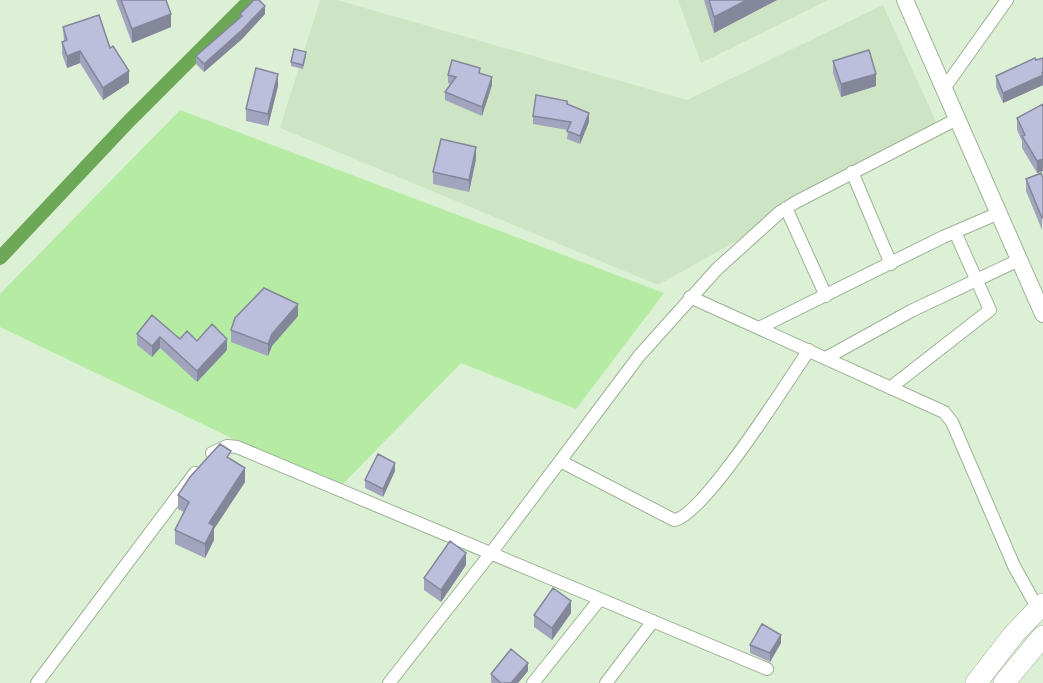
<svg xmlns="http://www.w3.org/2000/svg" width="1043" height="683" font-family="'IBM Plex Sans',sans-serif">
  <rect width="100%" height="100%" fill="#dcf0d6"/>
  <!-- built -->
  <path fill="#cee5c5" d="M320,0h17l350,100 196,-95 56,123 -281,157 -378,-157z
    M678,0h150l-127,63z"/>
  <!-- green -->
  <path fill="#b6eba4" d="M180,110l484,183 -88,116 -115,-46 -123,126 -338,-162v-33z"/>
  <g fill="none" stroke-linecap="round" stroke-linejoin="round">
    <!-- canal -->
    <path stroke="#6ca856" stroke-width="14" d="M0,258l129,-137 121,-121"/>
    <!-- street casing -->
    <g stroke="#9eb197" stroke-width="14">
      <path id="street" d="M943,90l64,-90
        M852,172l39,92
        M786,208l40,88
        M690,297l254,115 8,10 62,144 24,43
        M759,328l184,-91 56,-24
        M826,358l85,-47 108,-51
        M890,388l100,-78 -35,-78
        M212,453l15,-7 10,1 530,222
        M560,461l114,59c29,-3 115,-141 135,-170
        M37,683l158,-210
        M389,683l102,-130 148,-197 78,-87 63,-57 16,-10 161,-83
        M533,683l67,-84
        M606,683l47,-62"/>
    </g>
    <!-- secondary casing -->
    <g stroke="#9eb197" stroke-width="18">
      <path id="secondary" d="M905,0l138,314"/>
    </g>
    <!-- highway casing -->
    <g stroke="#9eb197" stroke-width="22">
      <path id="highway" d="M976,683l38,-49 29,-30
        M1004,683l39,-47"/>
    </g>
    <!-- street -->
    <use href="#street" stroke="#fff" stroke-width="12"/>
    <!-- secondary -->
    <use href="#secondary" stroke="#fff" stroke-width="16"/>
    <!-- highway -->
    <use href="#highway" stroke="#fff" stroke-width="21"/>
  </g>
  <!-- wall -->
  <path fill="#a2a4bd" d="M116,0h50l5,27 -39,16z
    M704,0h73l-63,33z
    M240,14h25l-23,25 -38,33 -8,-8v-8l44,-38z
    M63,27l47,21 19,35 -26,17 -23,-37 -13,5 -5,-14v-12h2z
    M306,56l-3,13 -12,-3v-4z
    M1043,58v27l-40,18 -7,-16v-11z
    M833,61l43,25 -35,11 -8,-24z
    M480,73l12,12 -10,31 -37,-16v-8l6,-8 -3,-1v-8z
    M278,86l-10,40 -22,-5v-12z
    M1043,104v67l-6,2 -15,-25v-7l-5,-11v-12z
    M567,105l22,17 -9,22 -13,-5 1,-9 -35,-6v-8z
    M476,159l-7,33 -36,-8v-12z
    M1043,178l-1,52 -16,-39v-12z
    M298,316l-26,30 -4,10 -37,-14v-12z
    M137,334l60,7 30,9 -30,32 -37,-34 -8,9 -15,-12z
    M231,459l14,23 -31,47v11l-9,18 -30,-14v-14l9,-18 -6,-3v-14z
    M395,471l-12,26 -18,-9v-8z
    M466,565l-25,37 -17,-12v-12z
    M571,613l-19,27 -18,-13v-12z
    M781,643l-11,19 -20,-9v-8z
    M528,671l-10,12h-26l-1,-1v-8z"/>
  <!-- shaded-wall -->
  <path fill="#84869a" d="M747,0h30l-63,33v-16z
    M265,6v8l-23,25 -38,33v-8z
    M171,14v13l-39,16v-14z
    M80,51v12l-13,5v-12z
    M129,71v12l-26,17v-12z
    M1043,72v13l-40,18v-10z
    M278,74v12l-10,40v-12z
    M876,74v12l-35,11v-13z
    M492,77v8l-10,31v-9z
    M589,113v9l-9,22v-8z
    M476,147v12l-7,33v-12z
    M1043,159v12l-6,2v-12z
    M298,304v12l-26,30 -4,10v-12l4,-10z
    M160,337v11l-8,9v-11z
    M227,339v11l-30,32v-11z
    M395,463v8l-12,26v-8z
    M245,468v14l-31,47v11l-9,18v-14l4,-21z
    M466,553v12l-25,37v-12z
    M571,601v12l-19,27v-12z
    M781,635v8l-11,19v-9z
    M528,663v8l-10,12h-7z"/>
  <!-- building -->
  <path fill="#bcbfdc" stroke="#84869a" stroke-width="1.5" d="M121,0h45l5,14 -39,15z
    M254,0h5l6,6 -23,24 -38,34 -8,-8 46,-40 -2,-2z
    M709,0h38l-33,17z
    M99,15l11,33 3,-2 16,25 -26,17 -23,-37 -13,5 -5,-14 5,-2 -4,-13z
    M294,49l12,3 -3,13 -12,-3z
    M869,50l7,24 -35,10 -8,-23z
    M1035,58l1,2 7,-2v14l-1,1 1,2 -40,18 -7,-17z
    M452,60l28,8 -1,5 13,4 -10,30 -37,-15 11,-15 -8,-2z
    M256,68l22,6 -10,40 -22,-5z
    M536,95l31,6v3l22,9 -9,23 -13,-5 4,-9 -38,-6z
    M1043,104v55l-6,2 -15,-25 3,-1 -8,-17z
    M441,139l35,8 -7,33 -36,-8z
    M1041,173l2,5v39l-1,1 -16,-39z
    M264,288l34,16 -26,30 -4,10 -37,-14 4,-12z
    M152,315l28,24 7,-8 10,10 15,-17 15,15 -30,32 -37,-34 -8,9 -15,-12z
    M220,444l11,7 -4,6 18,11 -36,55 5,3 -9,18 -30,-14 14,-28 -11,-7 12,-18z
    M378,454l17,9 -12,26 -18,-9z
    M450,541l16,12 -25,37 -17,-12z
    M553,588l18,13 -19,27 -18,-13z
    M762,624l19,11 -11,18 -20,-8z
    M511,649l17,14 -17,20h-10l-10,-9z"/>
</svg>
